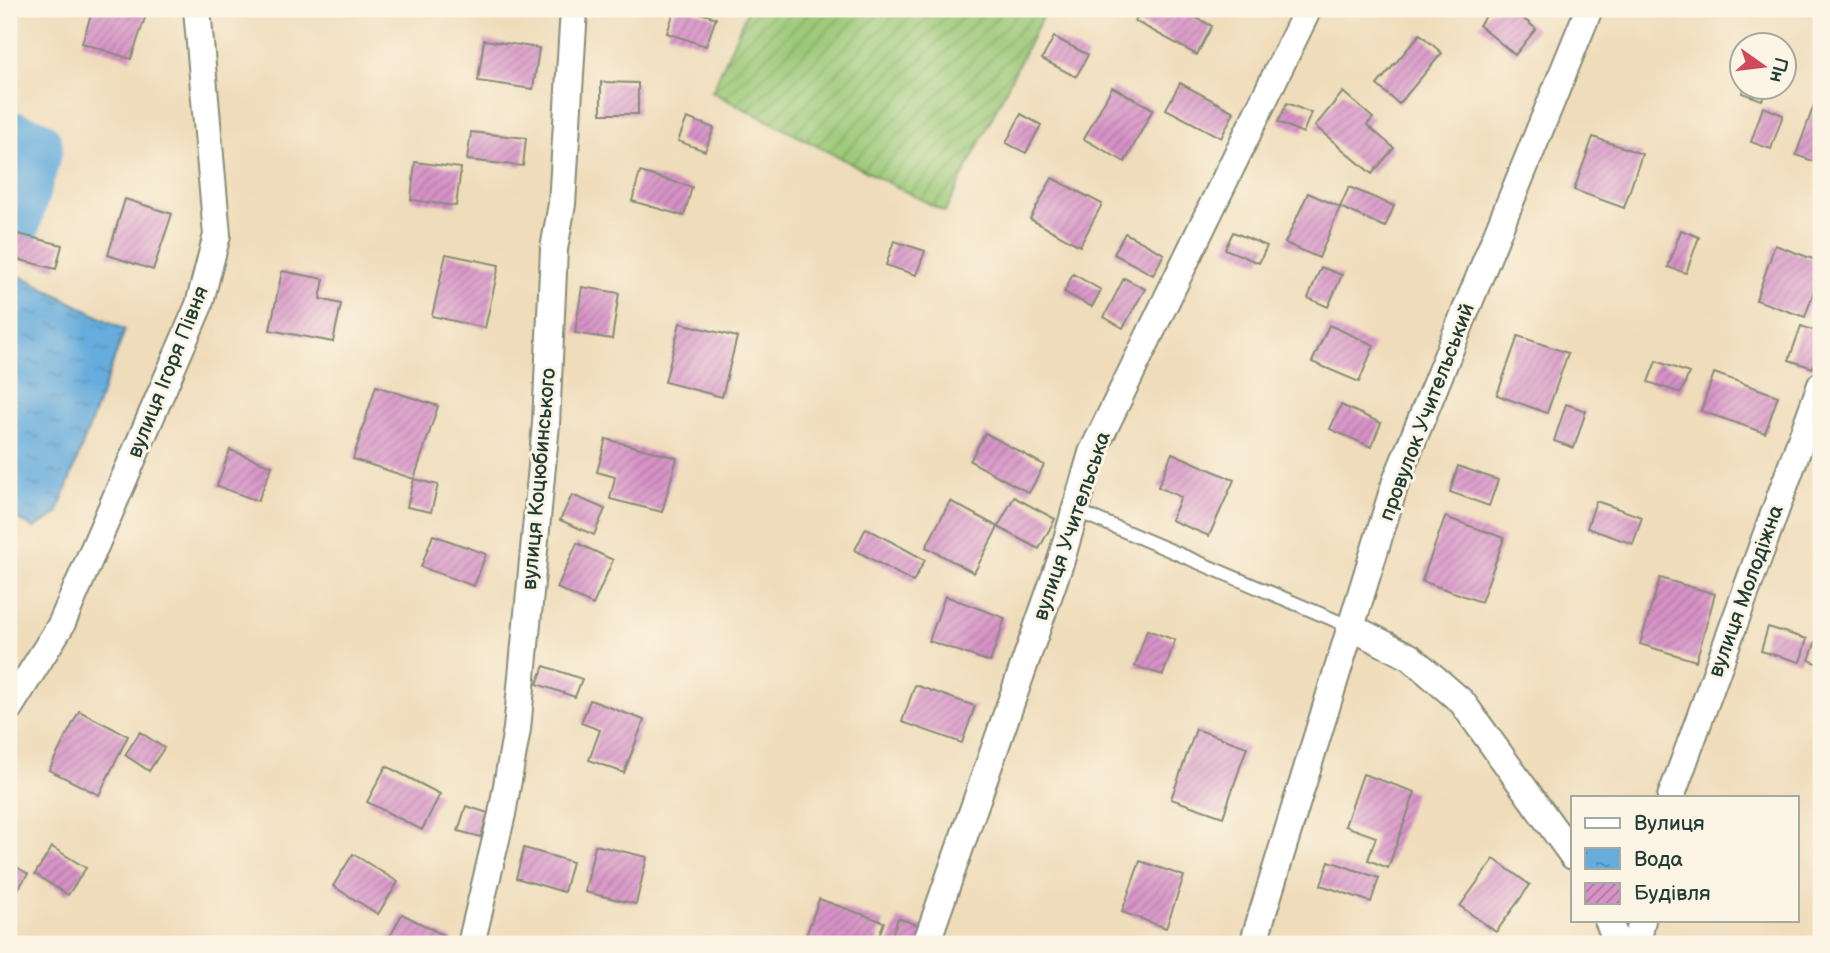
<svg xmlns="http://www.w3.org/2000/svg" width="1830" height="953" font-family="'Balsamiq Sans',sans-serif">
  <defs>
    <pattern id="garden-furrows" width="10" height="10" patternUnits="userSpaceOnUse" patternTransform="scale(1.75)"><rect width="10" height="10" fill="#9ac876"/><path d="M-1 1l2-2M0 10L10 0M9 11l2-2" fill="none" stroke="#7da462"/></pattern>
    <pattern id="water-ripples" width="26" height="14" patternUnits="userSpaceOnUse" patternTransform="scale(1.75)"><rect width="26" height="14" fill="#66acdc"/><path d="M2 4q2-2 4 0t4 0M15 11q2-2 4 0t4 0" fill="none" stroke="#538db3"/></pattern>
    <pattern id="building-hatch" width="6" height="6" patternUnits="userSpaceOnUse" patternTransform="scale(1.75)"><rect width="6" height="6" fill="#d792c7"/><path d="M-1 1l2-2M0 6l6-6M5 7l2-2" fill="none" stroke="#ae78a2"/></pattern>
  </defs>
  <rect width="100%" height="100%" fill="#fcf5e5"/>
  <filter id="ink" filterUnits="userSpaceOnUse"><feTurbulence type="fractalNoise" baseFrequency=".0143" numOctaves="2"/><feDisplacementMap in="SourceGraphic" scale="14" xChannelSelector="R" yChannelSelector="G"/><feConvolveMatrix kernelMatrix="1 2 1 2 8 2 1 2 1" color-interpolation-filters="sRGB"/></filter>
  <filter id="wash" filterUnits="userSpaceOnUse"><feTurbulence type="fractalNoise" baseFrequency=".00686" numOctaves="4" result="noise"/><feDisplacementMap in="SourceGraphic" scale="28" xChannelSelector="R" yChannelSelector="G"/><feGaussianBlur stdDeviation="1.57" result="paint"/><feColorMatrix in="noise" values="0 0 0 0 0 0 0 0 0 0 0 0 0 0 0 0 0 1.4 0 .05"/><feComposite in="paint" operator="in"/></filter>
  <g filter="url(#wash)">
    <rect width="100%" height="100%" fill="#efdcba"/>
    <!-- garden -->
    <path fill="url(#garden-furrows)" stroke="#5c8255" stroke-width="2" d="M748,9h298l-101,203 -233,-120z"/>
    <!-- water -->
    <path fill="url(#water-ripples)" stroke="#427488" stroke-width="2" d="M23,277l102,53 -68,184 -23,14 -25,-14v-233z"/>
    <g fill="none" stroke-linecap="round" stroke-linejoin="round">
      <!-- river -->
      <path stroke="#66acdc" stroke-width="58" d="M9,139l25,8 -25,85"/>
    </g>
    <g id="blocks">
      <!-- building -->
      <path fill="url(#building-hatch)" d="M93,9h55l-17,50 -49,-16z
        M675,9h13l28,9 -10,28 -39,-13z
        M1142,9h38l32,17 -15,29 -62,-34z
        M1492,9h20l24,20 -21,26 -36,-30z
        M1420,34l22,19 -43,51 -22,-19z
        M1054,37l34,18 -12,22 -34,-18z
        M484,40l55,8 -6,41 -55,-8z
        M601,82l37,1v31h-37z
        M1180,83l54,29 -13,26 -55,-29z
        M1112,87l41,22 -28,53 -41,-23z
        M1744,88h23l-5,12 -20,-7z
        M1343,92l30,26 -6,7 27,23 -22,26 -57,-48z
        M1287,103l24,10 -8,20 -25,-11z
        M1814,105l7,2v57l-25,-9z
        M1763,107l20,8 -12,34 -20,-7z
        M1021,114l20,11 -15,28 -20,-10z
        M687,118l27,10 -9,23 -27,-10z
        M471,132l55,6 -3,28 -56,-6z
        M1593,137l49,17 -18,54 -50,-18z
        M415,162l46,6 -5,38 -45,-6z
        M640,172l52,15 -8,29 -52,-15z
        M1052,178l50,26 -22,42 -50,-27z
        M1349,187l45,19 -9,21 -45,-20z
        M1308,193l32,14 -21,51 -34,-15z
        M125,199l47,15 -19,56 -45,-15z
        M1681,230l18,7 -13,36 -18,-6z
        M1233,232l34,14 -8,17 -34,-14z
        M1125,233l39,21 -11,21 -39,-21z
        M18,234l44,11 -6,24 -44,-11z
        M894,241l31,10 -9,24 -30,-10z
        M1775,245l46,17v9l-16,46 -49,-17z
        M446,254l53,11 -14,63 -53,-12z
        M1321,267l21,8 -14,32 -20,-9z
        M282,271l42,8 -4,20 21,5 -8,38 -63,-12z
        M1073,274l28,16 -9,17 -28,-15z
        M1124,278l21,11 -22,39 -19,-11z
        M582,287l37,6 -7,46 -37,-6z
        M680,323l57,14 -15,60 -57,-15z
        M1329,325l45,20 -15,37 -47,-20z
        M1801,326l20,7 -8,35 -24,-8z
        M1518,336l50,17 -21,60 -50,-18z
        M1656,361l33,12 -8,20 -33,-11z
        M1714,373l64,23 -13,37 -64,-22z
        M376,386l62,20 -24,73 -61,-20z
        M1566,404l20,7 -12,37 -20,-7z
        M1341,405l40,18 -10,24 -41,-18z
        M985,433l59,32 -15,28 -59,-32z
        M606,439l71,19 -15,54 -52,-13 5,-22 -18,-5z
        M230,450l42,16 -14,35 -41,-15z
        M1172,453l62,27 -25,56 -38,-16 10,-23 -23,-10z
        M1458,466l40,14 -9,26 -39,-14z
        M414,479l24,6 -7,27 -24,-5z
        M572,495l33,14 -11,26 -34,-15z
        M1014,497l41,22 -16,30 -41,-22z
        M950,501l48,26 -24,46 -48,-26z
        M1596,501l46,16 -9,27 -46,-16z
        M1445,517l59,21 -23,64 -59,-21z
        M866,528l59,32 -12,22 -58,-32z
        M433,535l53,19 -12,32 -53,-19z
        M577,543l36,17 -20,45 -36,-17z
        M1660,578l55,16 -19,67 -56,-17z
        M945,596l60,22 -15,44 -61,-21z
        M1768,627l39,12 -7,23 -39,-11z
        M1821,628v37l-12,-5z
        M1147,630l28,10 -12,35 -28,-9z
        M544,666l38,13 -7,18 -38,-13z
        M915,685l60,21 -13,37 -60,-21z
        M590,700l54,20 -20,53 -35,-13 11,-30 -19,-7z
        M79,711l49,25 -29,59 -50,-25z
        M1196,729l51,18 -24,70 -52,-18z
        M140,732l24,16 -15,23 -24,-16z
        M386,766l54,28 -18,36 -55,-28z
        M1363,774l52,18 -27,76 -20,-8 8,-23 -31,-11z
        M466,806l22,7 -7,24 -23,-6z
        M595,845l52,12 -11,47 -51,-12z
        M52,847l34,21 -18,27 -33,-21z
        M524,848l48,14 -8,30 -48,-14z
        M353,854l45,28 -20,32 -45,-28z
        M1494,859l36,26 -34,47 -36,-26z
        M1140,861l44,15 -18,52 -44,-16z
        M1329,861l50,17 -8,24 -50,-17z
        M9,862l19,12 -19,29z
        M819,899l65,23 -8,22h-56l-15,-5z
        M402,914l51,26 -3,4h-64z
        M898,918l28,10 -5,16h-32z"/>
    </g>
  </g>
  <g filter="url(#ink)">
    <use href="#blocks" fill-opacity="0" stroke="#878c77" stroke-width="2"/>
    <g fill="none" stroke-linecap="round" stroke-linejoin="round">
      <!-- lane casing -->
      <g stroke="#878c77" stroke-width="16">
        <path id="lane" d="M1075,510l276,117"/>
      </g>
      <!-- street casing -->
      <g stroke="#878c77" stroke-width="30">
        <path id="street" d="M1351,627l59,30 52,45 111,154
          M9,708l52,-83 138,-320 18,-70 -20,-226
          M1671,797l150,-412
          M1608,920l10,24
          M471,944l31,-130 15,-85 29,-305 8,-175 8,-45 12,-195
          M926,944l135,-384 31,-107 216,-444
          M1253,944l143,-463 193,-472
          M1637,944l5,-24"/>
      </g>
      <!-- lane -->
      <use href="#lane" stroke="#fff" stroke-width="12"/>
      <!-- street -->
      <use href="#street" stroke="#fff" stroke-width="26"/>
    </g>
  </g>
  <g text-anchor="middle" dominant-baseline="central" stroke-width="6" stroke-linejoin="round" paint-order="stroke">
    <!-- street labels -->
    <g font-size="21" fill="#1f3d34" stroke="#fcf5e5">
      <text transform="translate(168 372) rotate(-68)">вулиця Ігоря Півня</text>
      <text transform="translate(1427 412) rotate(-69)">провулок Учительський</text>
      <text transform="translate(539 479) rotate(-85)">вулиця Коцюбинського</text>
      <text transform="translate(1072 526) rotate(-71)">вулиця Учительська</text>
      <text transform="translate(1746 591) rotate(-70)">вулиця Молодіжна</text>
    </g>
  </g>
  <!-- margin -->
  <rect width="1830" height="953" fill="none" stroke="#fcf5e5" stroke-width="35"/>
  <!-- legend -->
  <rect x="1571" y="796" width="228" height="126" fill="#fcf5e5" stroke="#a4ab9e" stroke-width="2"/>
  <rect x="1585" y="818" width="35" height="10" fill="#ffffff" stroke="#a4ab9e" stroke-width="2"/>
  <text x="1634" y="830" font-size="21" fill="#1f3d34">Вулиця</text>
  <rect x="1585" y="848" width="35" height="21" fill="url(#water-ripples)" stroke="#a4ab9e" stroke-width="2"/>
  <text x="1634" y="866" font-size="21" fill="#1f3d34">Вода</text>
  <rect x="1585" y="883" width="35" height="21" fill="url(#building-hatch)" stroke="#a4ab9e" stroke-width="2"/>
  <text x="1634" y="900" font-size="21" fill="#1f3d34">Будівля</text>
  <!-- north arrow -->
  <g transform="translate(1763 66) rotate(104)"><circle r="33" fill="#fcf5e5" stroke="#a4ab9e" stroke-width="2"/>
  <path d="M0-5L12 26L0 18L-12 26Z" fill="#d1495b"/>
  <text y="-10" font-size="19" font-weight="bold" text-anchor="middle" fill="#1f3d34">Пн</text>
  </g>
</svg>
